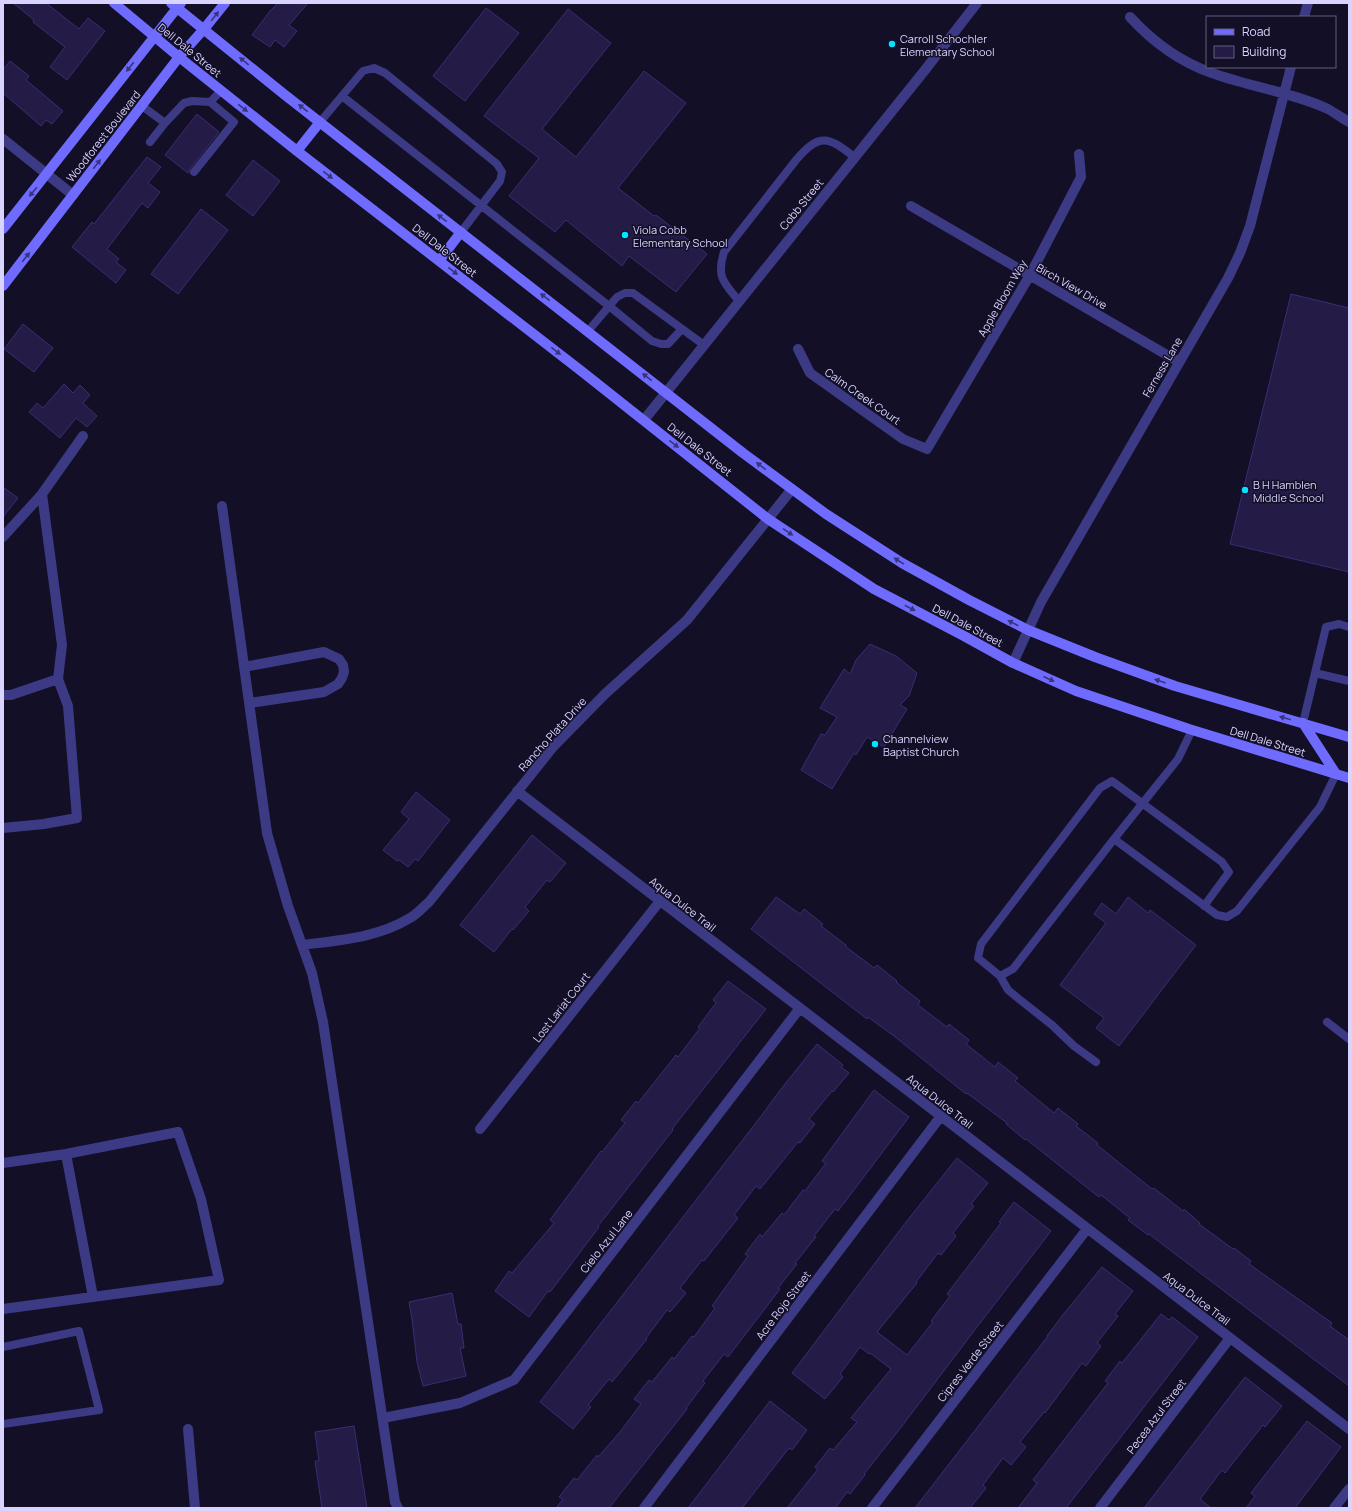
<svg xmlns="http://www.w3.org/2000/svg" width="1352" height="1511" font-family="Manrope,sans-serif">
  <rect width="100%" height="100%" fill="#130f26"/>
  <!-- building -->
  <path fill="#241b47" stroke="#3b2d73" d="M13,3h33l33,26 9,-11 17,13 -38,49 -17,-13 15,-20 -32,-25 1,-2z
    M278,3h30l-19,22 8,6 -13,16 -9,-7 -5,7 -18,-12 18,-24z
    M486,8l33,25 -54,68 -32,-25z
    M568,9l43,34 -69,86 34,28 68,-86 42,32 -68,85 36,28 2,-1 51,39 -31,38 -47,-36 -7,10 -56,-46 -11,12 -46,-36 30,-38 -55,-42z
    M10,61l19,15 -3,4 37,31 -11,13 -6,-4 -5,6 -38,-33v-23z
    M197,114l22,18 -29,37 -2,4 -23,-18z
    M147,157l14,10 -13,16 12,9 -12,16 -6,-5 -35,46 12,10 -3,3 10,8 -10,13 -44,-36 20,-25 2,2z
    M253,160l27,21 -27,35 -27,-21z
    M201,209l27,21 -50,64 -27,-20z
    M1291,294l58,14v264l-119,-28z
    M23,324l30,24 -19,24 -30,-23z
    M64,384l9,9 7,-8 10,10 -7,8 14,13 -10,11 -11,-9 -16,20 -31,-26 8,-9 6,5z
    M3,487l15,11 -15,19z
    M870,644l26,12 21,17 -8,23 -9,9 7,4 -23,38 -17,-10 -11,18 -2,-2 -22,36 -31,-19 20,-36 4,1 12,-18 -17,-9 24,-39 6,5 6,-14z
    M416,792l34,28 -32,41 -3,-2 -7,8 -9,-7 -2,1 -14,-11 26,-31 -8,-7z
    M532,835l34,28 -16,19 -3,-2 -22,27 4,4 -16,19 -1,-1 -18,23 -34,-27z
    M776,897l24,17 4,-5 19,15 -2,2 25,19 -1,1 29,22 3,-3 20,16 -1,1 24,19 -2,4 29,22 2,-3 20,16 -3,4 29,23 3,-5 20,16 -3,3 39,32 4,-5 20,16 -2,2 22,17 -1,2 55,44 2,-1 29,23 1,-2 16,14 -1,1 34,25 1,-1 17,13 -2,3 83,59 -2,3 19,14v46l-200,-152 -1,1 -20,-15 2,-2 -29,-23 -2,2 -73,-58 -1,1 -19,-16 1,-1 -40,-30 -1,1 -72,-58 -26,-19 -1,2 -116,-90z
    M1128,897l20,16 2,-3 46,35 -77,101 -23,-18 8,-10 -44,-33 46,-62 -12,-9 8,-11 14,11z
    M728,981l38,28 -94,120 1,1 -75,96 1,1 -36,48 -13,17 -2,-1 -19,26 -34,-26 14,-20 3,2 42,-50 -4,-3 51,-69 1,1 23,-29 -4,-3 15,-19 2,2 38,-48 2,2 22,-29 -2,-1 18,-24 -3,-3z
    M817,1044l26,21 -2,2 8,6 -16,19 -1,-1 -23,28 6,5 -15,19 -2,-1 -38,47 -4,-3 -22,29 4,3 -34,43 -2,-1 -22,28 6,5 -16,19 -3,-2 -21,28 1,1 -35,43 -3,-3 -21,26 3,2 -18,22 -33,-27 167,-216 55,-71 19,-26z
    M874,1090l35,27 -71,94 -3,-2 -21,27 2,1 -21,26 2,1 -19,24 2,1 -52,68 -4,-3 -21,27 2,2 -19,25 1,1 -78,99h-53l7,-9 -4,-2 15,-19 3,2 20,-25 1,2 22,-25 21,-28 -7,-5 15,-19 3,2 20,-25 2,2 18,-23 2,1 21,-29 -3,-2 36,-50 -3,-2 15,-20 2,3 20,-24 2,2 19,-25 2,1 21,-28 -4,-2z
    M957,1158l31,25 -17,21 3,2 -21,27 3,3 -15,19 -3,-2 -22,29 1,1 -40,49 21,16 9,7 26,-33 -2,-1 19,-25 -3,-2 54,-71 -2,-1 15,-20 37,29 -74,96 -75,99 -38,48 1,1 -15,19 -3,-2 -12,16h-48l31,-39 -3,-2 15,-19 3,2 24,-28 -6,-4 40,-49 -21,-16 -1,1 -9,-7 -20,27 3,3 -18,22 -33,-26 111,-147z
    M1102,1267l31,24 -18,23 3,2 -21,27 4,3 -15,20 -4,-3 -37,50 -1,-1 -24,30 6,5 -15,18 -8,-7 -20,27 3,3 -16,20h-55l133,-172h-1l15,-20z
    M452,1293l6,31h3l3,24h-4l6,28 -43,10 -6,-24 -5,-43 -3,-17z
    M1161,1314l8,6 3,-3 26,20 -132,171h-48l19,-25 -4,-3 75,-97 -3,-2 15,-20 2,2z
    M1245,1377l37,29 -17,21 -2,-2 -38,48 -3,-3 -22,29 11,9h-67z
    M770,1401l37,29 -15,20 -3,-2 -47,60h-54z
    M1307,1421l34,26 -46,61h-49l9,-12 -4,-3z
    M354,1426l13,82h-45l-7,-47h4l-4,-29z"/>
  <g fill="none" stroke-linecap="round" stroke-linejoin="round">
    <!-- service -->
    <path stroke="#3d3a85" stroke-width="8" d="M342,96l267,210 43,35 9,3h7l13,-14
      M142,106l23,17 19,-20 8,-2 18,1 11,-11
      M320,122l43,-51 11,-3 11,5 112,91 5,8 -2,9 -39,51
      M150,142l15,-19
      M194,172l40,-50 -24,-20
      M739,301c-15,-18 -23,-24 -15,-49l72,-92c23,-27 32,-24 58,-3
      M588,331l29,-34 8,-4h8l71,52
      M1315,673l34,8
      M1303,723l23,-96 13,-3 10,3
      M1114,839l64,-80 14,-29
      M1204,906l25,-34 -7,-10 -110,-81 -12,7 -119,156 -3,14 22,18 13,-7 101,-130 103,76 10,2 10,-6 83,-104 16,-33
      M1000,976l8,14 11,9 33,26 22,21 22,16
      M1327,1022l22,17
      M3,1347l76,-16 20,79 -96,14"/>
    <!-- minor -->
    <path stroke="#3d3a85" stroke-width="10" d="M1130,17c23,25 50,45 82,56 38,14 79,19 116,36 7,4 14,9 21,13
      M1304,17l4,-14
      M3,139l70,56
      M911,206l268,156
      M798,349l12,24 93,66 24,10 103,-174 51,-98 -2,-23
      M644,420l281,-350 52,-67
      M222,506l45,327 21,73 24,67 11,49 72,480 3,6
      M3,537l39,-43
      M1013,663l28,-61 187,-324 12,-25 10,-27 41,-159
      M244,667l80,-15 15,7 4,6 1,7 -2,6 -4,6 -14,8 -74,11
      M3,695h8l47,-16
      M517,791l832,638
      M3,828l41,-4 33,-6 -9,-112 -10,-27 4,-34 -20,-151 41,-58
      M302,945c38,-5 75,-7 108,-27 7,-4 13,-11 19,-16l124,-155 52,-53 82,-74 105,-131
      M480,1129l180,-228
      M66,1154l27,143
      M3,1163l63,-9 112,-22 23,67 18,81 -216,29
      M383,1418l77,-15 54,-23 286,-372
      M188,1429l7,79
      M644,1508l297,-392
      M872,1508l215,-279
      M1100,1508l130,-170
      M1334,1508l15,-19"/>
    <!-- secondary -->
    <path stroke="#6f6bff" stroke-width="10" d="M114,3l65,54 118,94 283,219 188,149 106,70 90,47 49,27 63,28 113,38 160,49
      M171,3l114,92 458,358 83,61 76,49 67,37 59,30 67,27 80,29 174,51
      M297,151l23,-29
      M3,229l178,-226
      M439,261l22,-29
      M3,286l176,-229 25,-28 21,-26
      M1303,723l33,51"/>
  </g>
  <!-- one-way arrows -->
  <defs><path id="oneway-solid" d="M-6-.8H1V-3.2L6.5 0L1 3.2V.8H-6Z"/></defs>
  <g fill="#38347d">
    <use href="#oneway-solid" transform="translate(215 16) rotate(-52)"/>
    <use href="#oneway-solid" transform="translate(244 61) rotate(-141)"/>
    <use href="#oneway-solid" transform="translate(130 67) rotate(128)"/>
    <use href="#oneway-solid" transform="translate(243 108) rotate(38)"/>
    <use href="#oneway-solid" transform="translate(303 108) rotate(-142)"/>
    <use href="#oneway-solid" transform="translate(97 164) rotate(-52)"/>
    <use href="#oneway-solid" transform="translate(328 175) rotate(38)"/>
    <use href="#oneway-solid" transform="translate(33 192) rotate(129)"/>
    <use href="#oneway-solid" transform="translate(442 218) rotate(-142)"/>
    <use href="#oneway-solid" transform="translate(26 257) rotate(-52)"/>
    <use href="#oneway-solid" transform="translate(453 271) rotate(38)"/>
    <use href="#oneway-solid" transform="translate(545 297) rotate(-142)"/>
    <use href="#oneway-solid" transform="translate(556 351) rotate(38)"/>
    <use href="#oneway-solid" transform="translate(647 377) rotate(-142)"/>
    <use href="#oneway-solid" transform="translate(674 444) rotate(38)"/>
    <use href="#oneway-solid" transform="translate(761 466) rotate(-143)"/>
    <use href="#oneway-solid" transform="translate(788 532) rotate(34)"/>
    <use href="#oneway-solid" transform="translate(899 561) rotate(-148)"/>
    <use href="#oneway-solid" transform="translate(910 608) rotate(27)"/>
    <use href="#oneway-solid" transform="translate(1013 623) rotate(-153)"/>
    <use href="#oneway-solid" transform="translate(1049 679) rotate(24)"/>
    <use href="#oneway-solid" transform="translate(1160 681) rotate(-161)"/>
    <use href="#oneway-solid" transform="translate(1285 718) rotate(-164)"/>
  </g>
  <!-- markers -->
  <g fill="#00e5ff" stroke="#130f26" stroke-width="1.5">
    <circle cx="892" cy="44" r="4"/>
    <circle cx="625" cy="235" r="4"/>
    <circle cx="1245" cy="490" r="4"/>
    <circle cx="875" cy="744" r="4"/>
  </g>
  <g text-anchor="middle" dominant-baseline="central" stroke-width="3" stroke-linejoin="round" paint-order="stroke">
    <!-- poi labels -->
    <g font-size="11" fill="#d9d4ff" stroke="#130f26" text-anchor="start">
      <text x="900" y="38">Carroll Schochler<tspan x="900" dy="13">Elementary School</tspan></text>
      <text x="633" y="229">Viola Cobb<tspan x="633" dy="13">Elementary School</tspan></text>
      <text x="1253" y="484">B H Hamblen<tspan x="1253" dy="13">Middle School</tspan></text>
      <text x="883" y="738">Channelview<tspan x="883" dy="13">Baptist Church</tspan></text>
    </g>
    <!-- street labels -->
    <g font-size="11" fill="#d9d4ff" stroke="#130f26">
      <text transform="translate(190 50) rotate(39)">Dell Dale Street</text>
      <text transform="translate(103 136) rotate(-52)">Woodforest Boulevard</text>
      <text transform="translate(801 204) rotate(-51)">Cobb Street</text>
      <text transform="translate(445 250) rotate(38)">Dell Dale Street</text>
      <text transform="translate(1072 286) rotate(30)">Birch View Drive</text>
      <text transform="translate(1002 298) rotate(-60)">Apple Bloom Way</text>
      <text transform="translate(1162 367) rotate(-60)">Ferness Lane</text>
      <text transform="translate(863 396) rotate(35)">Calm Creek Court</text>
      <text transform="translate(700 449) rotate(38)">Dell Dale Street</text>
      <text transform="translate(968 625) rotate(28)">Dell Dale Street</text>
      <text transform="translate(552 734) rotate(-48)">Rancho Plata Drive</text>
      <text transform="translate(1268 741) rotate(17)">Dell Dale Street</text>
      <text transform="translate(683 904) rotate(38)">Aqua Dulce Trail</text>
      <text transform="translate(561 1007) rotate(-52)">Lost Lariat Court</text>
      <text transform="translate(940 1101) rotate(38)">Aqua Dulce Trail</text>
      <text transform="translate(606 1241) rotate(-52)">Cielo Azul Lane</text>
      <text transform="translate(1197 1298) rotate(37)">Aqua Dulce Trail</text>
      <text transform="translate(783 1305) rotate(-53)">Acre Rojo Street</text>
      <text transform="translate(970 1361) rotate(-52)">Cipres Verde Street</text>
      <text transform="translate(1156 1416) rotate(-53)">Pecea Azul Street</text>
    </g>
  </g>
  <!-- border -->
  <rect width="1352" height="1511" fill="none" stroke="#d9d4ff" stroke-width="8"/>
  <!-- legend -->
  <rect x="1206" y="16" width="130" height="52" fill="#130f26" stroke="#625e7d"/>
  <rect x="1214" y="29" width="20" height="6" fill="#6f6bff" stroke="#625e7d"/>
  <text x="1242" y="36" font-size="12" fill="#d9d4ff">Road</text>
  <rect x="1214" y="46" width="20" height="12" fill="#241b47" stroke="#625e7d"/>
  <text x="1242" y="56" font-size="12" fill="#d9d4ff">Building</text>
</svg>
